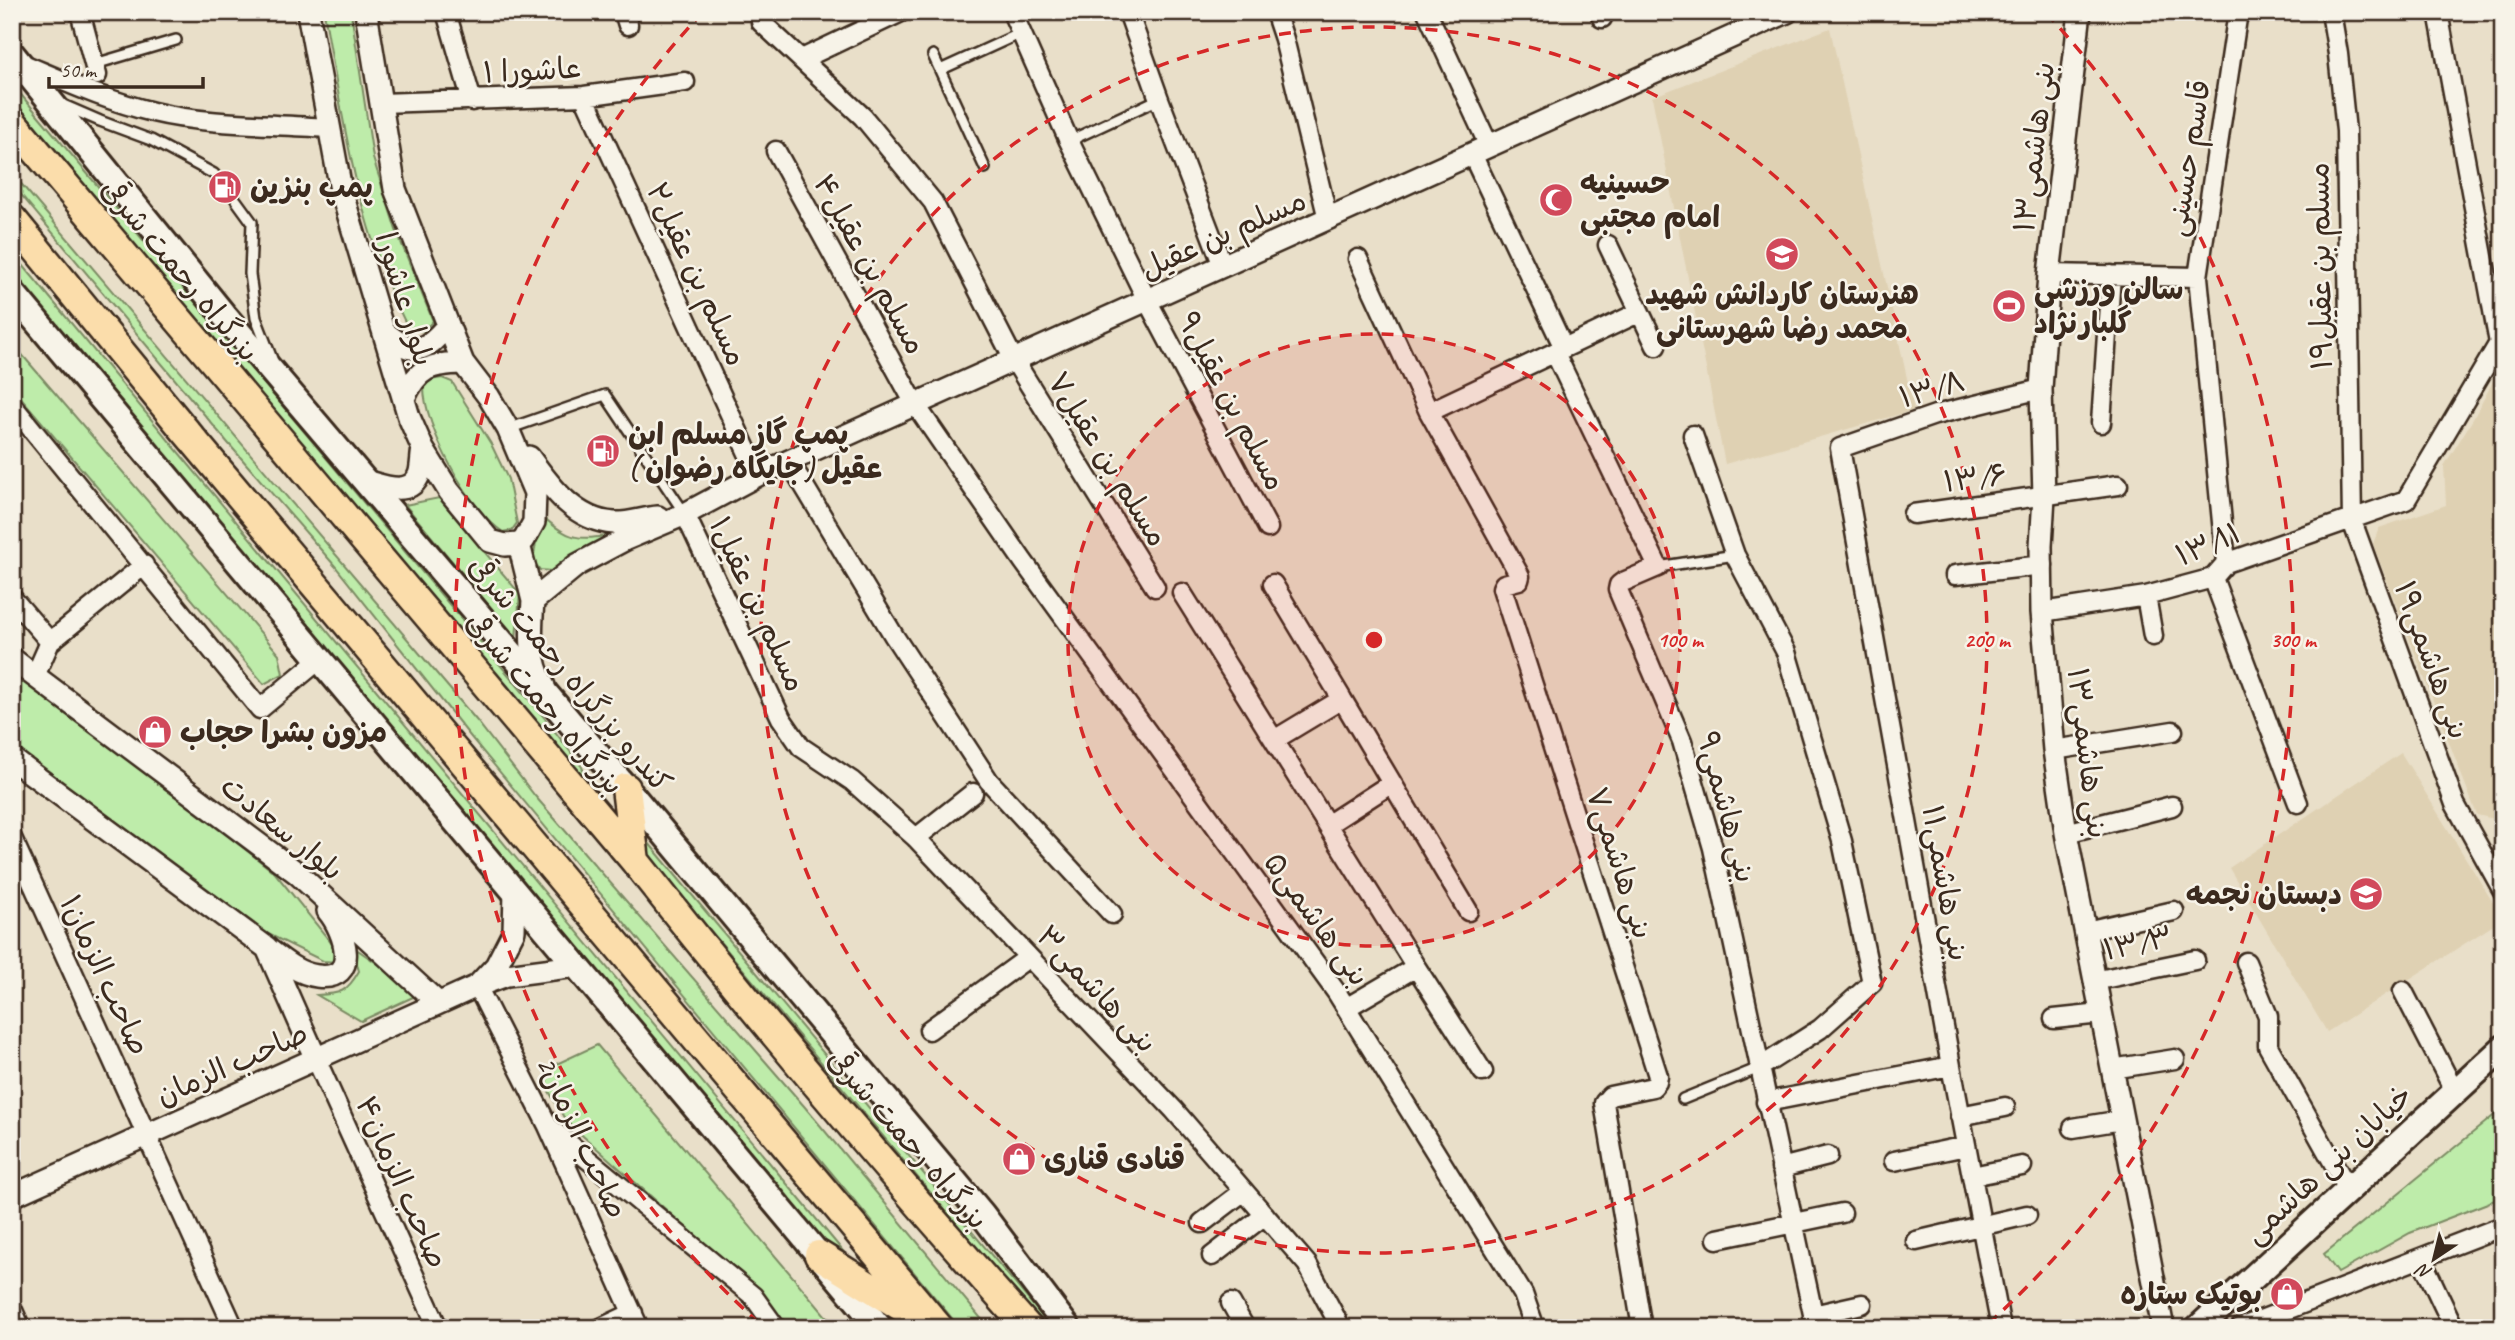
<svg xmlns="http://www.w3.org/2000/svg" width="2515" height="1340" font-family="Caveat,'Playpen Sans Arabic',sans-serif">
  <rect width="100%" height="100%" fill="#e9dfc9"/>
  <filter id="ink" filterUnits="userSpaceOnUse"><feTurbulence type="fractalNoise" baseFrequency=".0143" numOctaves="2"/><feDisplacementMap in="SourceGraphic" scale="14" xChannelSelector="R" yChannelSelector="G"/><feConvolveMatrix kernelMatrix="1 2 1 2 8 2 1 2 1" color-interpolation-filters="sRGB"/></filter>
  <g filter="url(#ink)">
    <!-- built -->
    <path fill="#dfd1b3" d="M1830,28l84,382 -189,54 -73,-367z
      M2503,363v458l-26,-6 -104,-271 6,-16 67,-23 -2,-39 29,-47z
      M2401,753l102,166 -176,113 -98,-164z"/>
    <!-- green -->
    <path fill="#beecaa" stroke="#7c8b64" stroke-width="2" d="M324,12h27l22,146 23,72 37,91 -10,10 -15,-3c-50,-98 -65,-208 -84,-316z
      M12,84l531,632 39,51 12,28 -582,-697z
      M12,173l465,548 58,75 269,310 185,222h-29l-490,-592 -135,-170 -107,-123 -216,-259z
      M12,252l840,1010 -28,-20 -812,-970z
      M12,343l267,311 4,20 -19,10 -252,-297z
      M442,378l10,4 39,62 17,35 9,44 -5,7 -9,2c-33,-20 -80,-107 -79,-146l6,-6z
      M439,498l81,96 -4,44 -111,-133z
      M541,515c29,26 36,25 74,20l-64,36 -11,-1 -7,-10z
      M12,670l101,74 162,129 62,77 -1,12 -13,-1 -83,-41 -228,-172z
      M643,836l409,492h-8l-396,-472z
      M352,946l62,43 -1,8 -52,24 -44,-26c24,-1 30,-3 42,-24z
      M597,1045l239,283h-50l-18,-28 -202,-179 -20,-35 2,-18z
      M2503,1108v89l-93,36 -72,40 -14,-19z"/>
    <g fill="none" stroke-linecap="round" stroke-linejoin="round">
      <!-- service casing -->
      <g stroke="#3b2a1e" stroke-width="14">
        <path id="service" d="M933,55l52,113
          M95,64l81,-24
          M940,70l81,-37
          M63,105l37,16 51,19 63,34
          M1069,141l90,-42
          M236,200l16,22 -2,52 6,44 16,41
          M508,429l97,-34 80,119
          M1658,567l77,-12
          M1683,1099l76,-31"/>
      </g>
      <!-- minor casing -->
      <g stroke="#3b2a1e" stroke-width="23">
        <path id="minor" d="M80,12l17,63
          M446,12l26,89
          M624,12l4,13
          M1012,12l57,129 78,159 121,228
          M1128,12l31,87 64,167
          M1275,12l9,27 44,180
          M1427,12l62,134
          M1600,12l2,6
          M2331,12l7,42 8,77 6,390 103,283 48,87
          M761,22l102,95 70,85 81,158 141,227
          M802,59l99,-47
          M21,63c43,18 86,38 132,49 53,13 122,12 177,16
          M584,96l174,379
          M381,103l203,-7 101,-14
          M776,151l139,253 108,157 314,432 186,301 12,34
          M1472,154l92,194
          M1608,245l48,101
          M1358,259l71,153 91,164 -1,4 -15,4 -2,4 156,488 -1,6 -4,5 -43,9 -6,7 38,225
          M2049,274l149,3
          M1555,353l103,214 -35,15 -4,3 -1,5 64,151 31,107 103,480
          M12,405l248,304 59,-49
          M1429,412l211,-100
          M2101,423l10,-148
          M1693,435l42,120 51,97 56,189 30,142 -52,46 -61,39
          M789,461l105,175 95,145 123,133
          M685,514l96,204 20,29 51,34 64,57 258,272 133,154 34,64
          M1913,514l205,-29
          M2226,563l-28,-286 40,-265
          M1955,575l88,-10
          M2213,578l85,225
          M1273,584l69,115
          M1182,593l234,374 -70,41
          M2146,596l7,40
          M12,598l38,44 94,-77
          M2042,612l104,-16 67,-18 13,-15 180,-63 93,-157 -61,-331
          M35,676l15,-34
          M1274,740l68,-41 126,212
          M2054,750l119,-19
          M1327,825l65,-42
          M2066,833l106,-27
          M12,838l222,490
          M916,838l57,-45
          M2086,931l88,-20
          M2246,962l22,54v30l80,143
          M1416,967l67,105
          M2094,981l101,-21
          M477,986l71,140 91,202
          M2403,991l51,99
          M2054,1019l47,-5
          M929,1030l100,-73
          M316,1059l122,269
          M2112,1069l63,-10
          M1766,1102l185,-36
          M1960,1116l45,-9
          M550,1128l203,168 23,32
          M2073,1128l49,-8
          M1894,1161l72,-15
          M1781,1168l47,-12
          M1972,1176l50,-10
          M1202,1223l42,-32
          M1717,1239l125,-26
          M1916,1241l111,-26
          M1212,1256l53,-41
          M2421,1258l33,70
          M1231,1303l14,25
          M1813,1315l49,-11
          M601,1328l32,-15
          M2001,1328l-50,-262 -111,-618 95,-33 106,-26
          M2240,1328l263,-102"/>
      </g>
      <!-- tertiary casing -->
      <g stroke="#3b2a1e" stroke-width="26">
        <path id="tertiary" d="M308,12l33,178 68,227 14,32 26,42 41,50 15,4 14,-1 5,-4 10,-18 1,-29 -27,-64 -19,-32 -26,-34c-32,1 -45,4 -59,35
          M366,12l29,177 68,174
          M2080,12l-31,262 -8,115 3,108 -3,49 1,66 12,138 12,83 97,495
          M384,332c30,24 39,22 64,-7
          M529,457c21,29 46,64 85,66 14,1 30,-5 44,-6
          M365,481c16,4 43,16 53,-4 4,-7 3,-20 5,-28
          M519,544l14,57
          M12,659l285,214 141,130
          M544,686c-16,-27 -13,-56 -11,-85l44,-36 49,-26 59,-25 73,-39 1029,-463
          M12,759l255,189 49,111
          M269,950c14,11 30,24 48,26 44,6 28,-45 11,-65
          M480,983l16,-17 18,-35 1,-40
          M12,1196l465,-210 30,-11 69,-9
          M12,1312l7,16"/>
      </g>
      <!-- secondary casing -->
      <g stroke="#3b2a1e" stroke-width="30">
        <path id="secondary" d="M12,54l211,260 403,474 356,426 86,114
          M12,292l868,1036
          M2198,1328l305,-280"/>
      </g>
      <!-- trunk casing -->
      <g stroke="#3b2a1e" stroke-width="33">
        <path id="trunk" d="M12,122l623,739c126,160 257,315 393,467
          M12,219l171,209 756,900
          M626,788l9,73
          M819,1255l102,64"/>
      </g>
      <!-- service -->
      <use href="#service" stroke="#f7f3e8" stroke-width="9"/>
      <!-- minor -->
      <use href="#minor" stroke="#f7f3e8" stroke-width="18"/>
      <!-- tertiary -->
      <use href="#tertiary" stroke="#f7f3e8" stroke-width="21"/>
      <!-- secondary -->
      <use href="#secondary" stroke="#f7f3e8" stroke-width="24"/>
      <!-- trunk -->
      <use href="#trunk" stroke="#fbddab" stroke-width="28"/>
    </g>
  </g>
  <!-- distance rings -->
  <circle cx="1374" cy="640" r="306" fill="#d62828" fill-opacity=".12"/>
  <g fill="none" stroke="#d62828" stroke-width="3.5" stroke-dasharray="12 9">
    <circle cx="1374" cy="640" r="306"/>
    <circle cx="1374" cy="640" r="613"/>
    <path d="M759 1323A919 919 0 0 1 702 13M2046 13A919 919 0 0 1 1989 1323"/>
  </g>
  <!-- icons -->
  <defs>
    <g id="fuel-disc" transform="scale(1.75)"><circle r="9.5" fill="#d1495b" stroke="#f7f3e8"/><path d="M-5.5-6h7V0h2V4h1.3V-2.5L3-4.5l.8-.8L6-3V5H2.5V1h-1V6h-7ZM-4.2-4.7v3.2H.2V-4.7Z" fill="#fff"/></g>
    <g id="mosque-disc" transform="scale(1.75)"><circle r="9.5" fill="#d1495b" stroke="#f7f3e8"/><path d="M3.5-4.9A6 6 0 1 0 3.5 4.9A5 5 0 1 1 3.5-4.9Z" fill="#fff"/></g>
    <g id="school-disc" transform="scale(1.75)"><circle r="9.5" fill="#d1495b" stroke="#f7f3e8"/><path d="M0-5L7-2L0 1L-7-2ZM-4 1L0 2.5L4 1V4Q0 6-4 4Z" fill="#fff"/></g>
    <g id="stadium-disc" transform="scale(1.75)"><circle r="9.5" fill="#d1495b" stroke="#f7f3e8"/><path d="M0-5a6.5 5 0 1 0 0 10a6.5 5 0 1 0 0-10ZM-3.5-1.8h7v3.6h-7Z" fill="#fff"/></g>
    <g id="shop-disc" transform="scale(1.75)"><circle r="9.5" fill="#d1495b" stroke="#f7f3e8"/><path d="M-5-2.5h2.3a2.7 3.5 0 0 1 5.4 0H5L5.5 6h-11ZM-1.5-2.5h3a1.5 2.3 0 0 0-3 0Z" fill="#fff"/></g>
  </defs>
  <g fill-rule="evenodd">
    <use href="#fuel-disc" x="225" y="187"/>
    <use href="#mosque-disc" x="1556" y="200"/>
    <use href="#school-disc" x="1782" y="254"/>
    <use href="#stadium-disc" x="2009" y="306"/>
    <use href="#fuel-disc" x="603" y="451"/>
    <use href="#shop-disc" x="155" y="732"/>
    <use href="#school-disc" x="2366" y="894"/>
    <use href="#shop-disc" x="1019" y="1159"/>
    <use href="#shop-disc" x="2287" y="1294"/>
  </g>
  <g text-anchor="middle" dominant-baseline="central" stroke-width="5" stroke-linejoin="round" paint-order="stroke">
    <!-- street labels -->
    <g font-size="30" fill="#3b2a1e" stroke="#f7f3e8">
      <text transform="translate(532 70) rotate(-3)">عاشورا ۱</text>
      <text transform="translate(2034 147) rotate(-83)">بنی هاشمی۱۳</text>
      <text transform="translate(2188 158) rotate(-81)">قاسم حسینی</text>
      <text transform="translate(1223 234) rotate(-24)">مسلم بن عقیل</text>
      <text transform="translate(870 264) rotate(61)">مسلم بن عقیل۴</text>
      <text transform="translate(2320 266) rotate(-91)">مسلم بن عقیل۱۹</text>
      <text transform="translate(180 270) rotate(50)">بزرگراه رحمت شرقی</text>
      <text transform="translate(697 274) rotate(65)">مسلم بن عقیل۲</text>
      <text transform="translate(405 299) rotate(73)">بلوار عاشورا</text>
      <text transform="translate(1932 389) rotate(-16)">۱۳/۸</text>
      <text transform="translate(1232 401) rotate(62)">مسلم بن عقیل۹</text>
      <text transform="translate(1108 459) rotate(58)">مسلم بن عقیل۷</text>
      <text transform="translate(1975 478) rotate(-7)">۱۳/۶</text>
      <text transform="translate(2208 544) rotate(-23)">۱۳/۱۱</text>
      <text transform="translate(758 604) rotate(65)">مسلم بن عقیل۱</text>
      <text transform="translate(2432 660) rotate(70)">بنی هاشمی۱۹</text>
      <text transform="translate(570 674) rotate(50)">کندرو بزرگراه رحمت شرقی</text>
      <text transform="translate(545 703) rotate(50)">بزرگراه رحمت شرقی</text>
      <text transform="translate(2088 753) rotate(83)">بنی هاشمی۱۳</text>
      <text transform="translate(1727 807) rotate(75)">بنی هاشمی۹</text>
      <text transform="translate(282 828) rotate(39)">بلوار سعادت</text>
      <text transform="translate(1620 863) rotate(72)">بنی هاشمی۷</text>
      <text transform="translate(1946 883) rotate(80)">بنی هاشمی۱۱</text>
      <text transform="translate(1317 919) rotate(54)">بنی هاشمی۵</text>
      <text transform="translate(2138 943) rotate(-12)">۱۳/۳</text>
      <text transform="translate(105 975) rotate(65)">صاحب الزمان۱</text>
      <text transform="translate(1097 989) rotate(47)">بنی هاشمی۳</text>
      <text transform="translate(232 1064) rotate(-24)">صاحب الزمان</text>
      <text transform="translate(582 1137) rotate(65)">2صاحب الزمان</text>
      <text transform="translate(908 1139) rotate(49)">بزرگراه رحمت شرقی</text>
      <text transform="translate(2328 1164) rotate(-43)">خیابان بنی هاشمی</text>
      <text transform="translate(402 1182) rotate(66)">صاحب الزمان۴</text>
    </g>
    <!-- poi labels -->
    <g font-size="30" font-weight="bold" fill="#3b2a1e" stroke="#f7f3e8" text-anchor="start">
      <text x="1580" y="183">حسینیه<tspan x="1580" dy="34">امام مجتبی</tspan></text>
      <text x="250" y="187">پمپ بنزین</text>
      <text x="2034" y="289">سالن ورزشی<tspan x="2034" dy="34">گلبارنژاد</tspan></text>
      <text x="1782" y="294" text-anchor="middle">هنرستان کاردانش شهید<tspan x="1782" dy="34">محمد رضا شهرستانی</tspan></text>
      <text x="628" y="434">پمپ گاز مسلم ابن<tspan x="628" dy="34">عقیل (جایگاه رضوان )</tspan></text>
      <text x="180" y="732">مزون بشرا حجاب</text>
      <text x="2342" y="894" text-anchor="end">دبستان نجمه</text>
      <text x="1044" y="1159">قنادی قناری</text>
      <text x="2262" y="1294" text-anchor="end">بوتیک ستاره</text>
    </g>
  </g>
  <circle cx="1374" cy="640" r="10" fill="#d62828" stroke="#f7f3e8" stroke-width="3.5"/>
  <g font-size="21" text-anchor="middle" font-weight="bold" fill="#d62828" stroke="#f7f3e8" stroke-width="5" stroke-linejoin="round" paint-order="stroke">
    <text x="1680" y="647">100 m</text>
    <text x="1987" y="647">200 m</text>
    <text x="2293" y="647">300 m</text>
  </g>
  <!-- margin -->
  <rect width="2515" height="1340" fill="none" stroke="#f7f3e8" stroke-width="42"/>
  <rect x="21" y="21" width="2473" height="1298" fill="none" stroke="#3b2a1e" stroke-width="2.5" filter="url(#ink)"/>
  <!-- north arrow -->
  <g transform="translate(2434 1259) rotate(215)" stroke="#f7f3e8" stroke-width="5" paint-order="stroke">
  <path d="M0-5L12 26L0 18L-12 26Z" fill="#3b2a1e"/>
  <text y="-10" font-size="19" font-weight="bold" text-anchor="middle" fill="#3b2a1e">N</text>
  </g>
  <!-- scale -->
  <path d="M49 77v10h154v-10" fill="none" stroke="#3b2a1e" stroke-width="3.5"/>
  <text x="60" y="77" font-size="21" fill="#3b2a1e" stroke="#f7f3e8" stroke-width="5" paint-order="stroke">50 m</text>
</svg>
